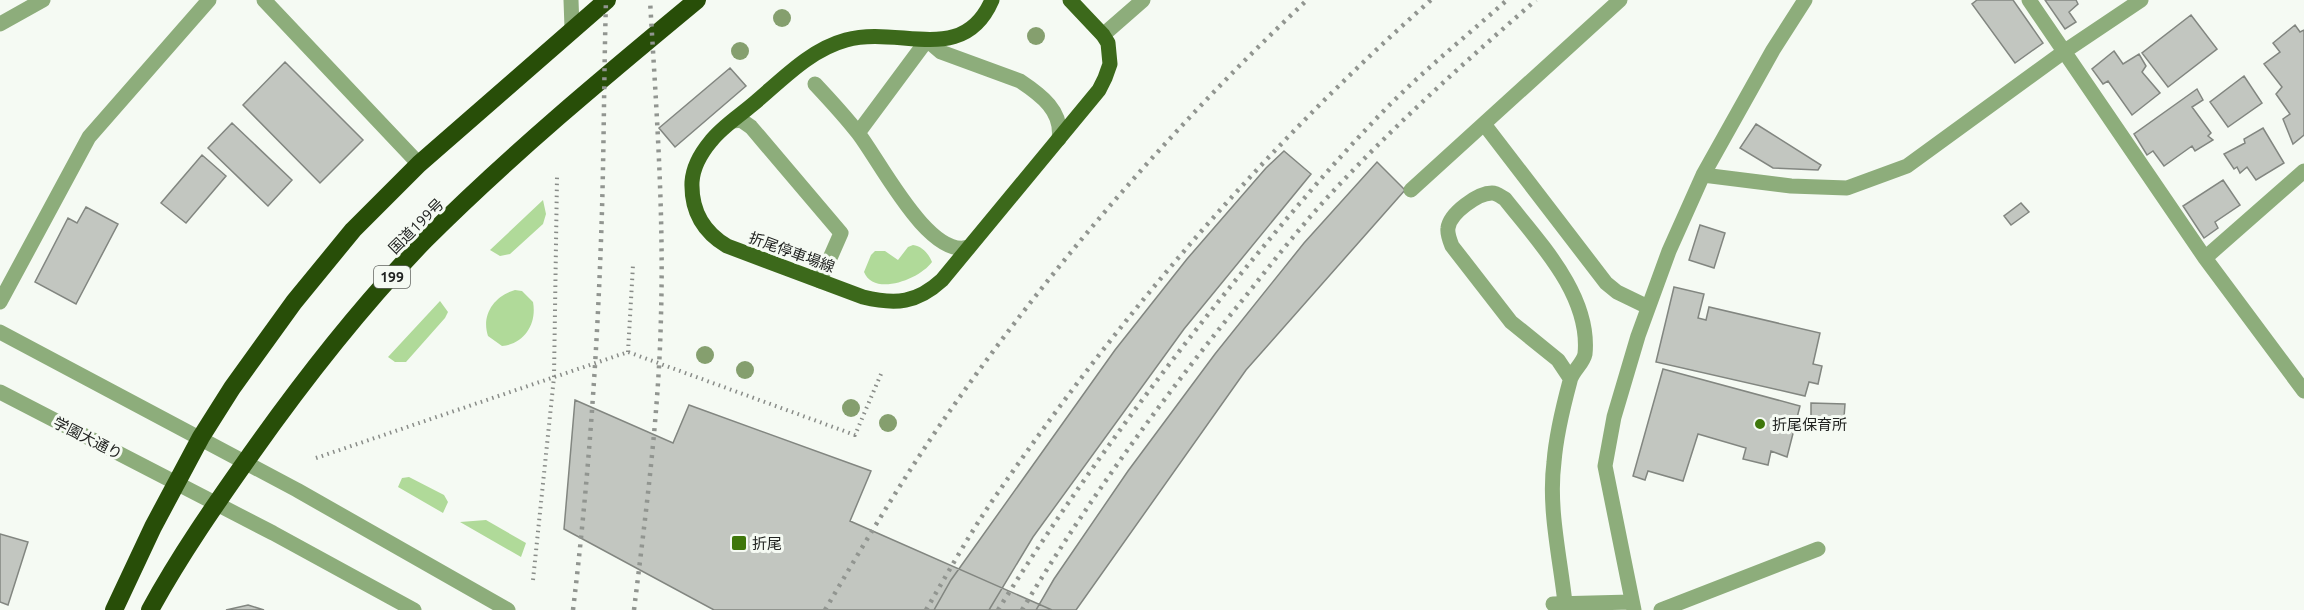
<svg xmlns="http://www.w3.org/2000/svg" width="2304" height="610" font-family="Ubuntu,'Noto Sans JP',sans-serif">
  <rect width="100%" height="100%" fill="#f5faf3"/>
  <!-- green -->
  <path fill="#b0da99" d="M543,200l3,14 -3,10 -33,30 -10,2 -10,-6z
    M913,245c9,1 16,9 19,17 -12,17 -58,35 -68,10l7,-17 4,-4h10l13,9 10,-13z
    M515,290l7,1 11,11c4,21 -8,42 -31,44l-14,-10c-7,-21 6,-40 27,-46z
    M440,301l8,11 -3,6 -39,44h-11l-7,-5z
    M409,477l35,18 4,7 -5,11 -45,-26 4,-9z
    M486,520l40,23 -5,14 -61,-35z"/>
  <!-- building -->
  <path fill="#c2c6c0" stroke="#828680" stroke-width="1.5" d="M1977,0h36l30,43 -28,20 -43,-59z
    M2045,0h31l2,4 -9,8 7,10 -11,7z
    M2191,15l26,34 -49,38 -26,-34z
    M2295,25l5,7 4,-2v105l-11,9 -10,-25 7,-5 -14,-20 6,-7 -18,-23 16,-12 -7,-9z
    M2114,51l9,13 16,-10 7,12 -4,6 18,21 -28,22 -24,-34 -5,3 -11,-15z
    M285,62l78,78 -43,43 -77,-78z
    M730,68l16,18 -71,61 -16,-19z
    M2244,76l18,27 -34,24 -18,-25z
    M2197,89l6,11 -11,7 19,26 -3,3 5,4 -18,11 -3,-5 -28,20 -11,-15 -6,4 -13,-21z
    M232,123l60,57 -24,26 -60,-58z
    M1756,124l65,41 -3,5 -45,-2 -33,-20z
    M2263,128l21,35 -28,17 -9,-13 -7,6 -3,-6 -3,2 -10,-15 21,-11 -1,-4z
    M1284,151l27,23 -127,155 -151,208 -44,73h-55l17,-30 164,-230 72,-91 79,-91z
    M202,155l24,21 -40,47 -25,-20z
    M1377,162l28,28 -159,180 -170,240h-40l18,-31 74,-108 87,-117 89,-111z
    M2223,180l17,25 -25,17 3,6 -14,10 -21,-32z
    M2021,203l8,9 -18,13 -7,-9z
    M86,207l32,17 -42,80 -41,-22 33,-64 9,5z
    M1700,225l25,8 -11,35 -25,-8z
    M1674,287l30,7 -6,24 8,2 3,-13 111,26 -7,31 9,2 -4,18 -9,-2 -4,14 -149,-34z
    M1663,369l137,37 -13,51 -16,-6 -3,14 -25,-6 3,-11 -48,-14 -15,47 -35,-10 -3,9 -12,-4z
    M575,400l98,43 16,-38 182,66 -21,50 202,89h-338l-150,-81z
    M1811,403l34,1 -2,27 -32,-1z
    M0,534l28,8 -20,63 -8,-3z
    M248,605l16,5h-38z"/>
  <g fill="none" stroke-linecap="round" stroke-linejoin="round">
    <!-- path -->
    <path stroke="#898c88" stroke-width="4" stroke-dasharray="1.5 4.5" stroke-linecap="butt" d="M628,352l5,-87
      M316,458l312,-106 227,83 26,-61
      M533,580l21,-203 3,-200"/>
    <!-- minor -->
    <path stroke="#8dad7b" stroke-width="15" d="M264,0l155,164
      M571,0l1,28
      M2029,0l176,258 99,133
      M0,24l43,-24
      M1103,35l40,-35
      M815,84c15,16 30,32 43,49 22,28 71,127 111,114
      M733,121l8,-1 10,7 90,106 -21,48
      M1484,124l122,159 11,9 31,15
      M858,133l69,-93 14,12 79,29c21,14 43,30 39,58
      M1703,175l88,11 56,2 60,-22 158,-115 76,-51
      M1411,190l209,-190
      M2205,258l99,-87
      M0,302l89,-165 120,-137
      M0,332l297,158 211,120
      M0,392l273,141 141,77
      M1565,603c-5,-46 -17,-95 -11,-141 2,-26 9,-55 16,-81 2,-10 13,-17 15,-27 6,-59 -47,-113 -80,-155 -5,-3 -8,-6 -13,-6 -14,0 -42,20 -44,35 -1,6 2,13 4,18l59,76 47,38 12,18
      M1553,604l78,-2
      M1634,610l-29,-144 9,-49 24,-81 31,-85 34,-76 70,-125 32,-50
      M1661,610l157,-61"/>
    <!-- major -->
    <path stroke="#3c691b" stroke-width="15" d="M992,0c-29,67 -92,25 -146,40 -37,10 -65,41 -94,65 -13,11 -30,22 -41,36 -10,12 -18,25 -19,41 -1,28 10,49 35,64l136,51c33,8 54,6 79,-17l157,-190 6,-12 5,-14 -2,-21 -5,-8 -33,-35"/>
    <!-- highway -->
    <path stroke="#284e08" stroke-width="18" d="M114,610l39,-83 48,-90 31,-49 62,-86 59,-72 66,-66 188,-164
      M150,610c30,-55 65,-105 101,-156 53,-75 110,-148 174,-214 85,-85 179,-163 272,-240"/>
    <!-- rail -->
    <path stroke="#919590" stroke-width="4.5" stroke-dasharray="3 6" stroke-linecap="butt" d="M573,610c16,-133 25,-266 29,-400 2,-70 2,-140 4,-210
      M634,610c12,-98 25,-197 27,-295 3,-105 -5,-210 -11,-315
      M825,610c37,-63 74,-125 115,-185 107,-154 231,-297 367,-425
      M926,610c23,-39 45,-79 71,-116 125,-181 269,-348 434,-494
      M998,610c73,-117 154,-227 241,-334 43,-52 87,-105 134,-154 41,-44 89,-82 134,-122
      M1022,610c66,-110 142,-214 223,-313 30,-38 60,-76 93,-111 62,-66 129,-126 198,-186"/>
  </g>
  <!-- trees -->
  <g fill="#859f6e">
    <circle cx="782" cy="18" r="9"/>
    <circle cx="1036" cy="36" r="9"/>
    <circle cx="740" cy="51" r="9"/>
    <circle cx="705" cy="355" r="9"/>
    <circle cx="745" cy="370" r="9"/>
    <circle cx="851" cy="408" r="9"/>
    <circle cx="888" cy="423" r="9"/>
  </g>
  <!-- markers -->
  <g fill="#3e770a" stroke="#f5faf3" stroke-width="2">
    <circle cx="1760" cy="424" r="6"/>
    <rect x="731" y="535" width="16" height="16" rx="3"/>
  </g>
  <g text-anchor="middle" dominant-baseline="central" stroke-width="6" stroke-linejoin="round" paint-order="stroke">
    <!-- shield labels -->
    <rect fill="#f5faf3" stroke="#616460" stroke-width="1.5" x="374" y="266" width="36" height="22" rx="4.5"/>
    <g font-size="14" font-weight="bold" fill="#212321">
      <text x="392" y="277">199</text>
    </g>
    <!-- street labels -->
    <g font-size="15" fill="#212321" stroke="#f5faf3">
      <text transform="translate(416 226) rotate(-45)">国道199号</text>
      <text transform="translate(792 252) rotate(20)">折尾停車場線</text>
      <text transform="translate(88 438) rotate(27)">学園大通り</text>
    </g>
    <!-- poi labels -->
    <g font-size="15" fill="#212321" stroke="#f5faf3" text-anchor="start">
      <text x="1772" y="424">折尾保育所</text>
      <text x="752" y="543">折尾</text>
    </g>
  </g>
</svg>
